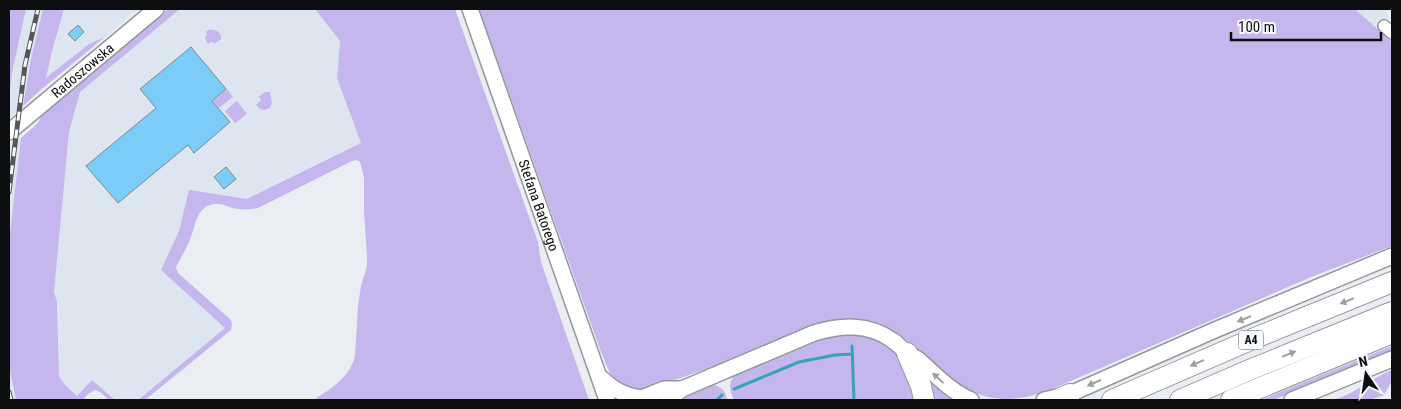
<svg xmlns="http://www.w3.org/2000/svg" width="1401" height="409" font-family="'Roboto Condensed',sans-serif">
  <rect width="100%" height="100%" fill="#eaeef2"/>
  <!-- built -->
  <path fill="#dde5f0" d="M26,9h17l-12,50 -8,47 -14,13v-21l3,-25z
    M64,9h74l-33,28 -18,8 -26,23 -15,11z
    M180,9h135l25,32 -3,37 24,65 -115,57 -57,-9 -10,40 -17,39 29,24 35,34 -89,72h-22l-23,-20 -15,17 -12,-12 -6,-9 -1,-72 -3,-6 -1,-6 15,-160 11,-40z
    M1347,9h39l3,10 -12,14z
    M21,138l-12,104v-95z
    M9,367l5,28 2,5h-7z"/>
  <!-- green -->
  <path fill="#c5b6ed" d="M9,9h17l-14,64 -3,25z
    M43,9h21l-11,39 -7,30 43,-34 16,-7 -62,51 -20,18 8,-47z
    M168,9h12l-100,83 -11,40 -15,160 3,10 2,74 6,9 12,11 15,-16 23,20h-6l-9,-8 -5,-2 -7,4 -5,6h-67l-7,-33v-125l12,-104 17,-15 6,-13z
    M315,9h140l83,233 3,20 48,138h-275c18,-13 35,-21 41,-44l3,-50 3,-20 6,-20v-10l-3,-44v-35l-4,-15 -3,-2 -5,1 -92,46c-9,3 -18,3 -28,1 -5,-2 -10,-4 -15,-4 -22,0 -21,24 -28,38 -4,9 -9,17 -13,25l2,6 53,47 1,5 -1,5 -86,70h-7l87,-72 -64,-58 18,-39 10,-41 58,9 114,-56 -24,-65 3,-37z
    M479,9h876l37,33v204l-81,31 -261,113c-51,19 -83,7 -121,-29 -13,-12 -25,-26 -42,-34 -21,-11 -45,-9 -67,-3l-99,40 -64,22 -19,4 -16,-3 -11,-11 -10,-24z
    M208,30c6,-1 14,1 13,9l-7,5 -2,-3 -4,3 -3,-6 2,-4 -1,-2z
    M227,89l6,8 -14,11 -6,-7z
    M265,92h5l2,11 -2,5 -6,2 -4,-1 -4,-4 5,-5 -2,-3z
    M237,101l10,13 -12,9 -10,-12z
    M841,335h19l19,6 13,9 11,11 14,39h-183c-4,-10 -7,-16 1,-25l87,-36z
    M1392,346v6l-119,48h-12z
    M1392,370v11l-8,14 -15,5h-36c22,-6 38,-22 59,-30z
    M922,371l35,29h-27z
    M713,385c9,1 13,7 14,15h-48z"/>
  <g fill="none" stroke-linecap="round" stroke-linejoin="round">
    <!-- stream -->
    <path stroke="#35a4bb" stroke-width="3" d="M852,346l2,54
      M734,389l65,-27 36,-7 17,-1
      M717,400l5,-5"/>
  </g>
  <!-- building -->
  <path fill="#7cccfa" stroke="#84888b" d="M78,25l6,7 -9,9 -7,-7z
    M191,47l35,42 -14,12 18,21 -36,31 -6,-8 -70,58 -32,-37 70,-58 -16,-19z
    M226,167l10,12 -12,10 -10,-12z"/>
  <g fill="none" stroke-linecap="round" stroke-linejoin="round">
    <!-- street casing -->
    <g stroke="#94979c" stroke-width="14">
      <path id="street" d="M1384,26l8,7"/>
    </g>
    <!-- secondary casing -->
    <g stroke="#94979c" stroke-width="18">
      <g id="secondary">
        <path id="s1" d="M470,9l137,391"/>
        <path id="s2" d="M9,132l147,-123"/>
        <path d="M599,376c14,13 23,19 42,22"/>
        <path d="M637,400l27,-11h18"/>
        <path d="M668,400l14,-11 132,-56c27,-8 54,-10 78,7 5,3 9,8 14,12 4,3 9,5 13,8 17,15 31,31 52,40"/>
        <path d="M1044,400l26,-6 145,-64 177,-74"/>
        <path d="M1292,400l100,-41"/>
      </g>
    </g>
    <!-- highway casing -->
    <g stroke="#94979c" stroke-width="22">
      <path id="highway" d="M907,353l14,33 3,14
        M1056,400l14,-6
        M1112,400l143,-62 137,-56
        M1180,400l67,-29 145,-59
        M1231,400l161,-67"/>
    </g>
    <!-- street -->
    <use href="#street" stroke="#fff" stroke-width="11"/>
    <!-- secondary -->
    <use href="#secondary" stroke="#fff" stroke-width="15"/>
    <!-- highway -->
    <use href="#highway" stroke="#fff" stroke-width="20"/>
    <!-- rail casing -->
    <g stroke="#545659" stroke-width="5">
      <path id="rail" d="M9,192l16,-127 13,-56
        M9,392l2,8"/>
    </g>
    <!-- rail -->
    <use href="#rail" stroke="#f8fbff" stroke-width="3" stroke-dasharray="9" stroke-linecap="butt"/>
  </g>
  <!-- one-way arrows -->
  <defs><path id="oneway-solid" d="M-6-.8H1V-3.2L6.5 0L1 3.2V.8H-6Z" transform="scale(1.25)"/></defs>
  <g fill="#9e9f9f">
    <use href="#oneway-solid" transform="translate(1347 301) rotate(158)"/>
    <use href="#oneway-solid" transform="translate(1244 319) rotate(158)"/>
    <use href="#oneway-solid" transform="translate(1289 354) rotate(-22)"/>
    <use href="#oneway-solid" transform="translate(1197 363) rotate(157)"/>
    <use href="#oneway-solid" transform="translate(938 378) rotate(-137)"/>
    <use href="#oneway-solid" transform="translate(1094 383) rotate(156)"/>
  </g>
  <g text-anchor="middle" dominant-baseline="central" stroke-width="4.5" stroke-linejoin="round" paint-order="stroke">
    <!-- shield labels -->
    <rect fill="#f8fbff" stroke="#545558" stroke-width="1" x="1238.5" y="330.5" width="25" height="19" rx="4"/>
    <g font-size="12" font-weight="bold" fill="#0d0e10">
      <text x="1251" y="340">A4</text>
    </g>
    <!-- street labels -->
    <g font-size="14" fill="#0d0e10" stroke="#f8fbff">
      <text stroke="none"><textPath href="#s2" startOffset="96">Radoszowska</textPath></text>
      <text stroke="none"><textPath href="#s1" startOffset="208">Stefana Batorego</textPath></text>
    </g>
  </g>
  <!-- border -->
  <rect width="1401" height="409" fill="none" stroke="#0d0e10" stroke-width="20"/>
  <!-- north arrow -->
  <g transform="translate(1366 374) rotate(347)" stroke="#f8fbff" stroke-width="4" paint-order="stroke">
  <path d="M0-4L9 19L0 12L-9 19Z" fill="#0d0e10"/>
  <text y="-8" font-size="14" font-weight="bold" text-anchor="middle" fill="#0d0e10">N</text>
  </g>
  <!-- scale -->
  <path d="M1231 32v8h150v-8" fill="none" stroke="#0d0e10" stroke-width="2.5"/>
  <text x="1238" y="32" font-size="15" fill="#0d0e10" stroke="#f8fbff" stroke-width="4" paint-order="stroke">100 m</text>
</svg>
